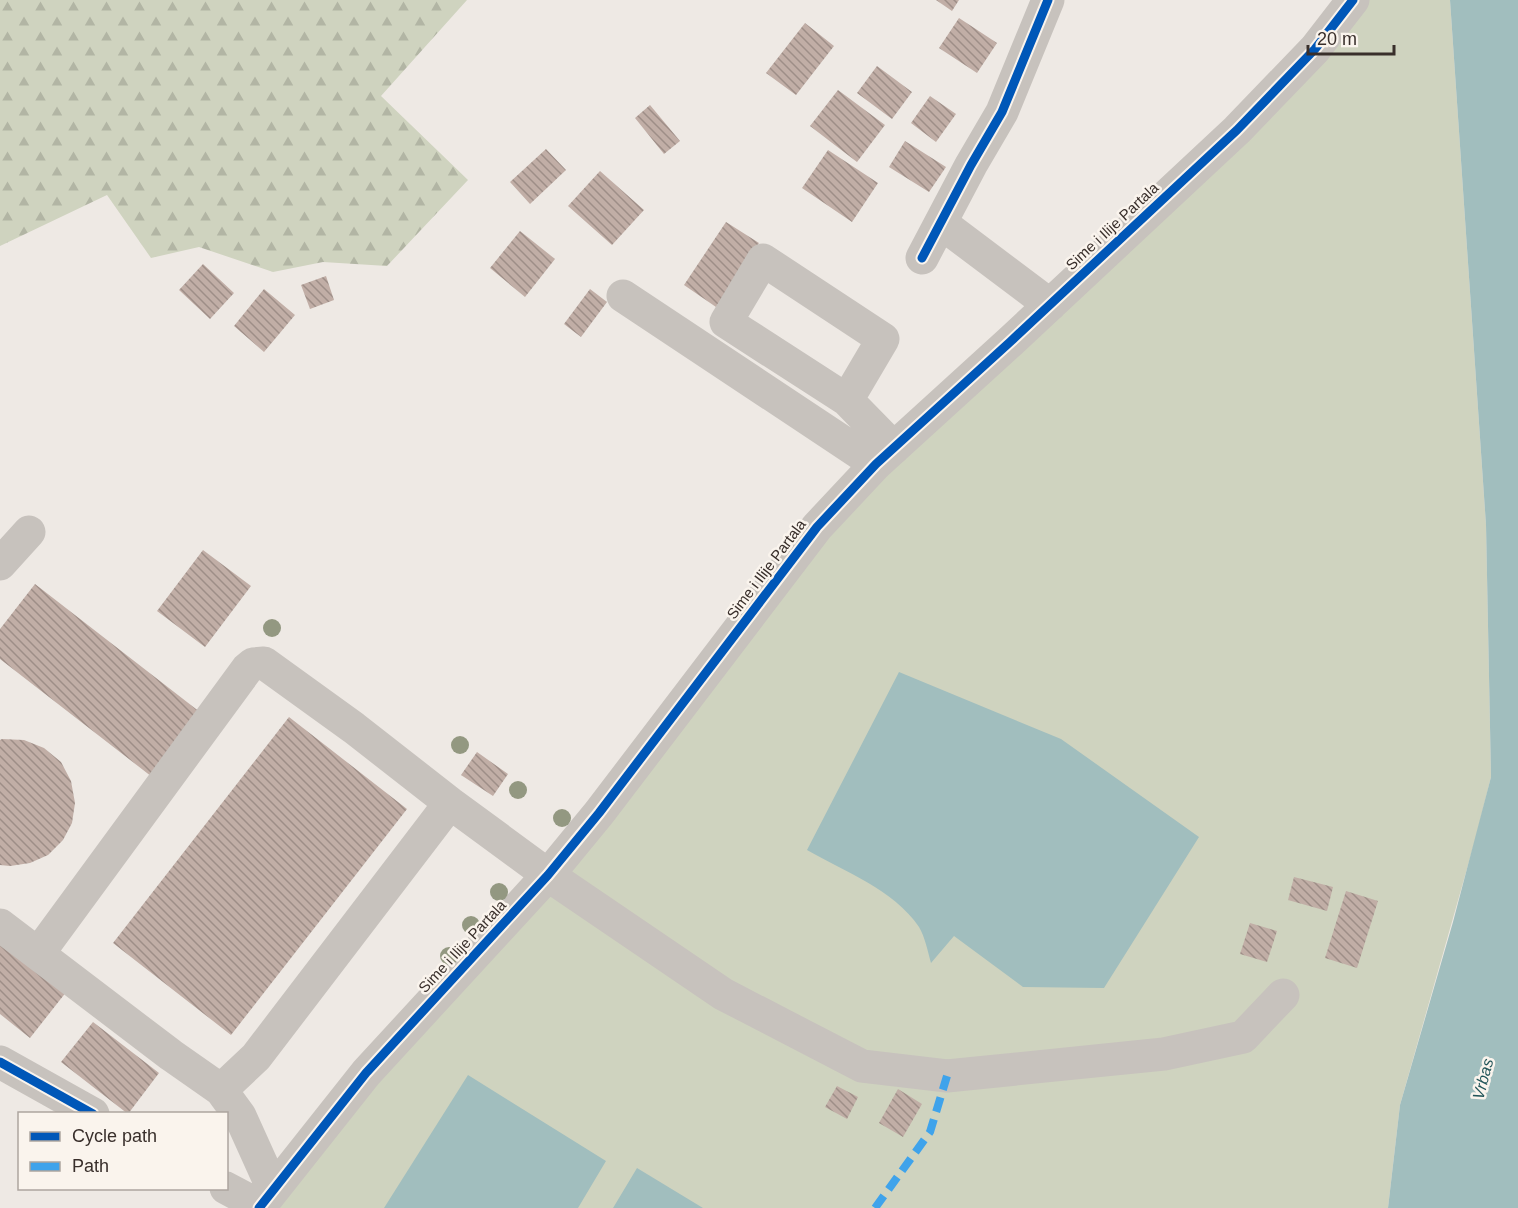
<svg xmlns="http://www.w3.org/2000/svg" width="1518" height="1208" font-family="Helvetica,sans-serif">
  <defs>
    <pattern id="forest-firs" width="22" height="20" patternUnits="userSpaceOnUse" patternTransform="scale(1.5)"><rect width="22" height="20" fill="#cfd3bf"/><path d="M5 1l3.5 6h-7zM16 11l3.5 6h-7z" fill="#b2b5a4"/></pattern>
    <pattern id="building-back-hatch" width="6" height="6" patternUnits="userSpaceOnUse" patternTransform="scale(1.5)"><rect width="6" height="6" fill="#c1aea6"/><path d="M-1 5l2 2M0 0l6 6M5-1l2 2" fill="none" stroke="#9e8e87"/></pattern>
  </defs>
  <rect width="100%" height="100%" fill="#eee9e4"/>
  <!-- green -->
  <path fill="#cfd3bf" d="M1367,0h83l36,525 5,252 -15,60 -76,268 -12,103h-1129l508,-614z"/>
  <!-- forest -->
  <path fill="url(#forest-firs)" d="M0,0h467l-86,96 87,84 -81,86 -64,-4 -50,10 -74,-25 -48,11 -44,-63 -107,51z"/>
  <!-- water -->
  <path fill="#a1bebe" d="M1450,0h68v1208h-130l12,-103 53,-183 38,-145 -5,-252z
    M899,672l162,67 138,98 -95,151 -81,-1 -69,-51 -23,27c-3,-11 -6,-26 -12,-36 -26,-38 -74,-55 -112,-77z
    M468,1075l138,86 -28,47h-194z
    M637,1168l66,40h-90z"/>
  <!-- building -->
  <path fill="url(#building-back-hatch)" d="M936,0h23l-7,11z
    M959,18l38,25 -20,30 -38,-25z
    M805,23l29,23 -38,49 -30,-22z
    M877,66l35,26 -20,27 -35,-26z
    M838,90l47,35 -28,37 -47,-36z
    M930,96l26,18 -20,28 -25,-19z
    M650,105l30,36 -16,13 -29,-36z
    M905,141l41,26 -17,25 -40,-25z
    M546,149l20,21 -36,34 -20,-22z
    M828,150l50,33 -26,39 -50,-34z
    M600,171l44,39 -32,35 -44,-39z
    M726,222l33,21 -43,64 -32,-22z
    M520,231l35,28 -30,38 -35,-29z
    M203,264l31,29 -24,26 -31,-29z
    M326,276l8,24 -24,9 -9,-24z
    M264,289l31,26 -31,37 -30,-26z
    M590,289l17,13 -26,35 -17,-13z
    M203,550l48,36 -46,61 -48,-36z
    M35,584l170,132 -49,64 -156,-121v-30z
    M289,717l118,92 -176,226 -118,-92z
    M2,739l22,1 20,8 17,14 10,19 4,22 -3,20 -9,17 -15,15 -18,8 -20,3 -10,-1v-125z
    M477,752l31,22 -15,22 -32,-21z
    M1294,877l39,10 -6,24 -39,-11z
    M1346,891l32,10 -21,67 -32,-10z
    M1250,923l27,8 -10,31 -27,-8z
    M0,939l67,52 -37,47 -30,-24z
    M93,1022l66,51 -31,41 -67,-52z
    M837,1086l21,11 -11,22 -22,-12z
    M898,1089l24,15 -19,33 -24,-14z"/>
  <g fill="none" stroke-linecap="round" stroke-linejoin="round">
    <!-- minor -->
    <path stroke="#c7c2bd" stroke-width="33" d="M941,223l109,82
      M922,258l49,-93 31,-53 46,-112
      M623,296l253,168
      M847,400l36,-61 -120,-79 -37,62 121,78 47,48
      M0,564l29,-32
      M0,925l171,130 50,35 19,26 33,73
      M38,954l209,-285 6,-5 11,-1 90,65 96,75 98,72 175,119 139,72 85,10 217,-22 79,-17 40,-42
      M0,1062l93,52
      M221,1090l35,-33 194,-254
      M226,1188l34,18
      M259,1208l107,-135 182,-198 51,-62 218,-286 59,-63 134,-122 227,-212 78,-81 38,-49"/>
    <!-- quiet -->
    <path stroke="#3fa3eb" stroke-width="8" stroke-dasharray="15 8" stroke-linecap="butt" d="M875,1208l55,-76 17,-56"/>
    <!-- cycleway casing -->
    <g stroke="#faf4ed" stroke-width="13">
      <path id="cycleway" d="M922,258l49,-93 31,-53 46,-112
        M0,1062l93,52
        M259,1208l107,-135 182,-198 51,-62 218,-286 59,-63 134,-122 227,-212 78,-81 38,-49"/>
    </g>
    <!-- cycleway -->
    <use href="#cycleway" stroke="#0057b8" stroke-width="9"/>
  </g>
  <!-- trees -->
  <g fill="#939881">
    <circle cx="272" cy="628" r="9"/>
    <circle cx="460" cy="745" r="9"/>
    <circle cx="518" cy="790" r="9"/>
    <circle cx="562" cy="818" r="9"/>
    <circle cx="499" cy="892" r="9"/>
    <circle cx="471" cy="925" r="9"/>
    <circle cx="449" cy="956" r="9"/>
  </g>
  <g text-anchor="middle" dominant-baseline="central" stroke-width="5" stroke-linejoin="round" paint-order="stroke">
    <!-- street labels -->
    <g font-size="15" fill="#392f2b" stroke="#faf4ed">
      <text transform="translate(1112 226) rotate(-43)">Sime i Ilije Partala</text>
      <text transform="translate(766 569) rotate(-53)">Sime i Ilije Partala</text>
      <text transform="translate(462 946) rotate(-47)">Sime i Ilije Partala</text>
    </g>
    <!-- water labels -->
    <g font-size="16" font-style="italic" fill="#225559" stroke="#faf4ed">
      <text transform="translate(1483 1079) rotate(-75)">Vrbas</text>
    </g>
  </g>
  <!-- legend -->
  <rect x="18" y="1112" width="210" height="78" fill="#faf4ed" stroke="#ada59f" stroke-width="1.5"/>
  <rect x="30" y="1132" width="30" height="9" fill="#0057b8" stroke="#ada59f" stroke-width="1.5"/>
  <text x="72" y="1142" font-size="18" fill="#392f2b">Cycle path</text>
  <rect x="30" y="1162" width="30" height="9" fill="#3fa3eb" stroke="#ada59f" stroke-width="1.5"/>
  <text x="72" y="1172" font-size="18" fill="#392f2b">Path</text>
  <!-- scale -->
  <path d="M1308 45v9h86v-9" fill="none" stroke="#392f2b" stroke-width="3"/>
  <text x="1317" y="45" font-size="18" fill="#392f2b" stroke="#faf4ed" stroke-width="4.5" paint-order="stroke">20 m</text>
</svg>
